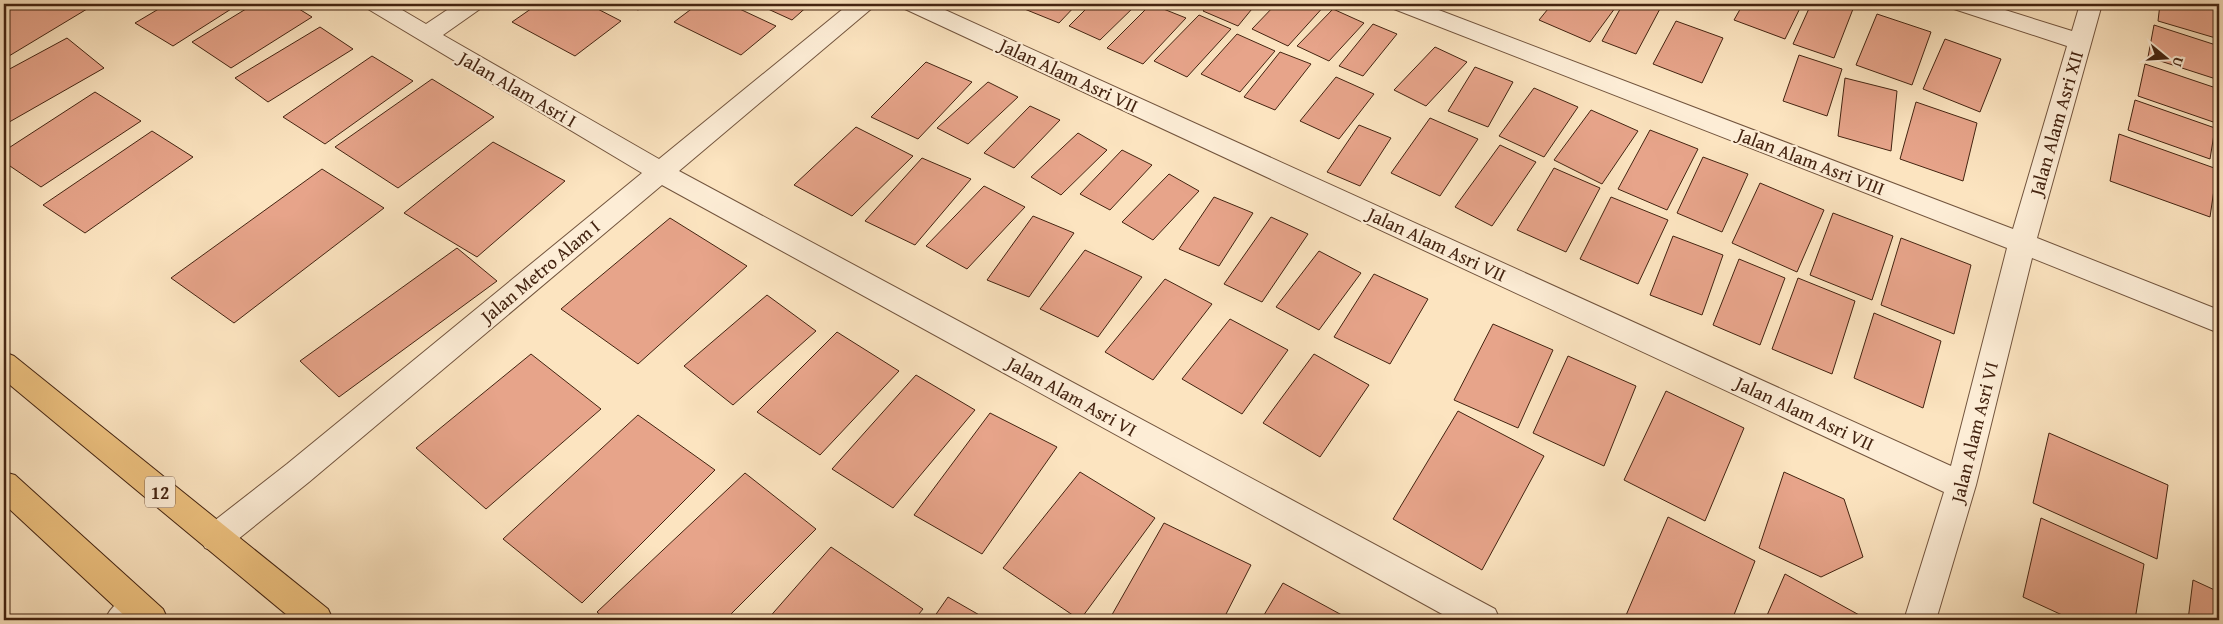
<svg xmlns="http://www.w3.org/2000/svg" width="2223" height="624" font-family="'Gentium Book Plus',serif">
  <rect width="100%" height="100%" fill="#fce4c0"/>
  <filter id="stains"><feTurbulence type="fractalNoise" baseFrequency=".004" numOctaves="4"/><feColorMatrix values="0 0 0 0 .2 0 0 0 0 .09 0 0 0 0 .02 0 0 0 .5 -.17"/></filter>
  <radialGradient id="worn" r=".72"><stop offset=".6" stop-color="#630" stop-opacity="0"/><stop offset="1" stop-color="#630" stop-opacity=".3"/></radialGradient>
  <!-- building -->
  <path fill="#e7a48a" stroke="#442411" d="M4,4h74l9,5 -83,50z
    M167,4h72l-66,42 -38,-23z
    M254,4h37l21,13 -81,51 -39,-26z
    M538,4h50l33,17 -46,35 -63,-34z
    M626,4h21l-9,6z
    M698,4h31l47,22 -35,29 -67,-33z
    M757,4h53l-18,16z
    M1026,4h51l-18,19 -37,-15z
    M1091,4h46l-37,36 -31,-14z
    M1151,4l35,14 -43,46 -36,-16z
    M1209,4h47l-18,22 -35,-15z
    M1276,4h50l-38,42 -36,-17z
    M1552,4h66l-28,38 -51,-22z
    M1623,4l39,1 -26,49 -34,-13z
    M1743,4h59l-17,35 -51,-19z
    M1811,4h26l16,5 -19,49 -41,-14z
    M2160,4h35l24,7v28l-61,-18z
    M1333,9l31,14 -35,38 -32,-15z
    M1877,14l54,18 -19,53 -56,-20z
    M1199,15l32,14 -44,48 -33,-16z
    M1676,21l47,17 -21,45 -49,-19z
    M1373,24l24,10 -34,42 -24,-10z
    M2154,25l65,21v34l-71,-23z
    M320,27l33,22 -85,53 -33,-24z
    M1237,34l38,17 -35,41 -39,-18z
    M67,38l37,30 -100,57v-53z
    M1945,39l56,20 -21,53 -57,-23z
    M1435,47l32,15 -41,44 -32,-16z
    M1280,52l31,12 -36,46 -31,-13z
    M1799,55l43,14 -15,47 -44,-15z
    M372,56l41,25 -88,63 -42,-27z
    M926,62l46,20 -54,57 -47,-22z
    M2145,64l74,25v35l-81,-28z
    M1475,67l38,15 -25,45 -40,-16z
    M1336,77l38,17 -35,45 -39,-18z
    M1845,78l52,13 -6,60 -53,-15z
    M432,79l62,38 -96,71 -63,-41z
    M988,82l30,15 -50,47 -31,-16z
    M1534,88l44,19 -34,50 -45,-21z
    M95,92l46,29 -100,66 -37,-25v-11z
    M2135,100l80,28 -5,31 -82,-29z
    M1916,102l61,21 -14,58 -63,-22z
    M1030,106l30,14 -46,48 -30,-15z
    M1591,110l47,21 -36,53 -48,-24z
    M1430,118l48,21 -38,57 -49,-23z
    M1359,125l32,13 -31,48 -33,-14z
    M856,127l57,29 -61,60 -58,-31z
    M1650,130l48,19 -31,61 -49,-21z
    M152,131l41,26 -108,76 -42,-28z
    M1078,133l29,17 -46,45 -30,-18z
    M2119,134l98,35 -7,48 -100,-36z
    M493,142l72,39 -88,76 -73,-44z
    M1500,145l36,17 -44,64 -37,-19z
    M1122,150l30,15 -42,45 -30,-16z
    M1703,157l45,17 -26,58 -45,-19z
    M922,158l49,21 -56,66 -50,-24z
    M1554,168l46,20 -34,64 -49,-22z
    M322,169l62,39 -150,115 -63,-45z
    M1169,174l30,17 -46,49 -31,-18z
    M1760,183l64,27 -27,62 -65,-29z
    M984,186l41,21 -58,62 -41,-23z
    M1214,197l39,16 -34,53 -40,-17z
    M1611,197l57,23 -30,64 -58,-25z
    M1833,213l60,23 -21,64 -62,-25z
    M1033,216l41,17 -45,64 -42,-17z
    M1271,217l37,17 -46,68 -38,-18z
    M670,218l77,48 -109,98 -77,-55z
    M1673,236l50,19 -21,60 -52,-20z
    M1901,238l70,27 -17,69 -73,-29z
    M457,248l40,33 -158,116 -39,-36z
    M1085,250l57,27 -44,60 -58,-28z
    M1319,251l42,22 -42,57 -43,-23z
    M1739,259l46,19 -25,67 -47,-20z
    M1374,274l54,25 -38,65 -56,-27z
    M1798,278l57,23 -23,73 -60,-25z
    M1165,279l47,25 -59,76 -48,-28z
    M767,295l49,36 -83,74 -49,-39z
    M1874,313l67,28 -18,67 -69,-30z
    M1230,319l58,31 -46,64 -60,-35z
    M1493,324l60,26 -35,78 -64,-28z
    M837,332l62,39 -79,84 -63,-43z
    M531,354l70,55 -115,100 -70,-61z
    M1314,354l55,31 -49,72 -57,-34z
    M1568,356l68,30 -32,80 -71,-33z
    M916,375l59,35 -82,98 -61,-39z
    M1666,391l78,37 -39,93 -81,-41z
    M1458,411l86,45 -62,114 -89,-51z
    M990,413l67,34 -75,107 -68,-39z
    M638,415l77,55 -133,133 -79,-64z
    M2049,433l119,52 -11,74 -124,-56z
    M1080,472l75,46 -75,102 -77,-52z
    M1784,472l60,27 19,58 -42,20 -62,-29z
    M745,473l71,56 -91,91h-119l-9,-8z
    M1668,517l87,44 -23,59h-108z
    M2041,518l103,46 -9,56h-62l-50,-23z
    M1164,523l87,42 -28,55h-114z
    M831,547l92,62 -9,11h-147z
    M1785,574l76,42 -1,4h-95z
    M2193,580l26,12v28h-31z
    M1283,583l68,37h-90z
    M948,597l40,23h-56z"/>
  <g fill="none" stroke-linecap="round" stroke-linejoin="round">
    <!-- minor casing -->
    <g stroke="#72543d" stroke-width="2">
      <path id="minor" d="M365,4h27l34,20 30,-20h27l-3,5 -37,26 216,124 190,-155h25l-3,5 -192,162 816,438 5,11h-47l-791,-435 -353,297 -82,66 -11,4 -11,-4 -5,-10 5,-10 82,-64 355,-291 -274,-164z
        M902,4h30l1019,462 56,-218 -613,-239 -3,-5h32l590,225 54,-183 -113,-37 -3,-5h35l86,27 8,-27h22l-65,234 182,72v23l-187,-75 -56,227 -40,135h-32l40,-128 -1039,-483z
        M137,592l11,4 5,11 -8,13h-40c6,-15 17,-22 32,-28z"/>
    </g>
    <!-- highway casing -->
    <g stroke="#442411" stroke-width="2">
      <path id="highway" d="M4,352l10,4 314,253 5,11h-40l-289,-240z
        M4,472l11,3 148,134 5,11h-39l-125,-116z"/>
    </g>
    <!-- minor -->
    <use href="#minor" fill="#fdedd6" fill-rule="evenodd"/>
    <!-- highway -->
    <use href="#highway" fill="#eec280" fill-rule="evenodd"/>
  </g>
  <g text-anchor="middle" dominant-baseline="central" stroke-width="4.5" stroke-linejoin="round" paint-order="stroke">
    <!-- shield labels -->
    <rect fill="#fdedd6" stroke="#7c604c" stroke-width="1" x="145" y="476.5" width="30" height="31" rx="4"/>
    <g font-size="18" font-weight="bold" fill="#442411">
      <text x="160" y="492">12</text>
    </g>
    <!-- street labels -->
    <g font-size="19" fill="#442411" stroke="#fdedd6">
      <text transform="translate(1069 75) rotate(25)">Jalan Alam Asri VII</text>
      <text transform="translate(518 89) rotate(30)">Jalan Alam Asri I</text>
      <text transform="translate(2056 123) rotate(-74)">Jalan Alam Asri XII</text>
      <text transform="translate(1811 161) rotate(21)">Jalan Alam Asri VIII</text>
      <text transform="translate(1437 244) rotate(25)">Jalan Alam Asri VII</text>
      <text transform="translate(540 271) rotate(-40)">Jalan Metro Alam I</text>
      <text transform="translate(1072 396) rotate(29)">Jalan Alam Asri VI</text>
      <text transform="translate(1805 413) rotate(25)">Jalan Alam Asri VII</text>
      <text transform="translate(1974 432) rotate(-76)">Jalan Alam Asri VI</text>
    </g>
  </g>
  <!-- margin -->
  <rect width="2223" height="624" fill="none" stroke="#fce4c0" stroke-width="20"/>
  <rect x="5" y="5" width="2213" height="614" fill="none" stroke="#442411" stroke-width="2.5"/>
  <rect x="10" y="10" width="2203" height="604" fill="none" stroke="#442411"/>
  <!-- north arrow -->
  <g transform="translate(2166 58) rotate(108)" stroke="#fdedd6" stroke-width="4" paint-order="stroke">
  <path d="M0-4L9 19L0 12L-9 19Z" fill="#442411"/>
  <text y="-8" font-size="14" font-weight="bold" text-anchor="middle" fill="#442411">U</text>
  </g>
  <rect width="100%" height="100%" filter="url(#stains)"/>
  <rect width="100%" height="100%" fill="url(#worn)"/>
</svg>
